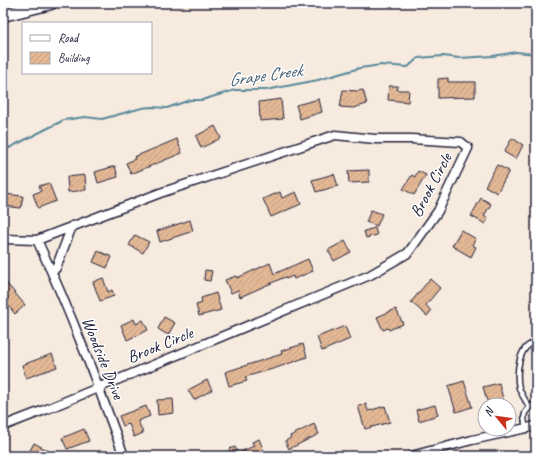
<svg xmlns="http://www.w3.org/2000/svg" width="539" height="459" font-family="Caveat,sans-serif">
  <defs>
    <pattern id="building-hatch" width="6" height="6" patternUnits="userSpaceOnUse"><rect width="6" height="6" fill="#e4b895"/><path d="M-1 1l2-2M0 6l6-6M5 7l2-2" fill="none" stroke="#c39e81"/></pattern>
  </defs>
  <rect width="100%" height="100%" fill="#f7eadf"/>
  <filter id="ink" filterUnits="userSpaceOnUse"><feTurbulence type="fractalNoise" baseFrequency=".025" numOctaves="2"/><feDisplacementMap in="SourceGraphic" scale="8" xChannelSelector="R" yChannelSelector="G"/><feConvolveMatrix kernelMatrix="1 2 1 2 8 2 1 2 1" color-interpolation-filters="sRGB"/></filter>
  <g filter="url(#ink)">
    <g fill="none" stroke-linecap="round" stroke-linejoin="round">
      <!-- stream -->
      <path stroke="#59889a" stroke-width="2" d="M3,151l61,-31 21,-3 17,2 40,-11 9,-1 16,1 23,-8h12l33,-10h31l52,-10 42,-12 21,-3 27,2 10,-9 25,-2 16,2 34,-2 23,-4 20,2"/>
    </g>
    <!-- building -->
    <path fill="url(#building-hatch)" stroke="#22223b" d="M448,78v4h27v15l-37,1v-19z
      M389,86h9l-1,4h12l-1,12 -20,-2z
      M343,90l14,1 6,-1 4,14 -14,4 -13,-1z
      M281,99l2,20 -23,2 -1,-19z
      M319,99l3,13 -22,7 -4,-14z
      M215,126l6,12 -20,10 -5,-12z
      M512,138l11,7 -7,14 -12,-7z
      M177,139l5,14 -51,21 -5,-11 9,-4 -1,-2z
      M497,165l12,6 -12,22 -12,-7z
      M115,166l3,11 -20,6 -3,-11z
      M369,170v12l-20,1 -1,-12z
      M418,171l8,4 -12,20 -11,-6 9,-14 3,2z
      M334,174l4,12 -22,6 -4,-12z
      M85,175l1,15 -18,2 -1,-15z
      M49,183l7,18 -18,7 -5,-14 8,-3 -2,-5z
      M280,192l2,6 14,-6 5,12 -30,13 -8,-18z
      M4,194l19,2 -2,12 -18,-2z
      M481,198l10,6 -7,12 4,3 -3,5 -14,-8z
      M371,210l11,4 -5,12 -11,-4z
      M190,220l3,11 -33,11 -3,-11z
      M375,228l2,7 -11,3 -2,-7z
      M461,230l15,9 -4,6 4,2 -5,10 -19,-11z
      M135,235l14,7 -6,11 -14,-8z
      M345,241l6,11 -17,9 -6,-11z
      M98,251l14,6 -5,11 -14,-6z
      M308,259l5,12 -19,8 -1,-3 -7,3 -1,-2 -45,20 -2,-7 -7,3 -6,-13 11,-4 1,2 33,-15 4,11z
      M205,270l7,1 -2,10 -6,-1z
      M103,278l5,14 4,-2 2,6 -14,5 -7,-19z
      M3,279l22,26 -10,9 -12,-15z
      M430,279l10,9 -14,17 5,6 -4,5 -16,-14z
      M216,293l5,17 -22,6 -3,-11 6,-2 -1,-5z
      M396,309l7,15 -14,6 -1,-2 -5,2 -6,-13z
      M164,317l11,6 -7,12 -10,-6z
      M134,319l2,5 7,-4 5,10 -21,10 -6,-15z
      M345,326l5,13 -28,12 -5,-14z
      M303,344l4,13 -31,11 -31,9 2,4 -18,5 -4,-14 57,-18 -1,-3z
      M52,354l5,13 -31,11 -4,-13z
      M207,380l5,10 -18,10 -6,-10z
      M464,381l8,26 -16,5 -8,-26z
      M499,383l4,16 -15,5 -5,-17z
      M173,399l1,14 -16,2 -1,-15z
      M366,404l2,7 17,-5 5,16 -25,7 -7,-23z
      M435,405l3,10 -19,6 -3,-11z
      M146,406l4,10 -12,5 5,12 -9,4 -5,-13 -6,2 -4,-10z
      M314,424l5,10 -30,15 -4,-8 6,-3 -1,-2z
      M84,429l5,12 -22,8 -5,-11z
      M259,439l7,17h-35l-2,-7 6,-2 3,6 16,-7 -2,-4z
      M34,443l24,13h-31z"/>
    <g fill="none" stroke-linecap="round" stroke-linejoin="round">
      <!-- service casing -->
      <g stroke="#22223b" stroke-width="7">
        <path id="service" d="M529,407c-3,-6 -8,-13 -10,-19 -3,-14 -1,-44 17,-45
          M526,428c-4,-14 -2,-17 10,-25"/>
      </g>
      <!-- minor casing -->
      <g stroke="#22223b" stroke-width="11">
        <path id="minor" d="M3,239l34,1 123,-47 175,-58 40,4h36l50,3 7,6 -30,63 -30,42 -38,22 -323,134 -44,17
          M37,240c33,70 60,143 87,216
          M52,272l4,-4 16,-42
          M411,456l61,-16 64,-14"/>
      </g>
      <!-- primary casing -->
      <g stroke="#22223b" stroke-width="15">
        <path id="primary" d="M3,15l48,-12"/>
      </g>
      <!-- service -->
      <use href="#service" stroke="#fff" stroke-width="4"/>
      <!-- minor -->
      <use href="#minor" stroke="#fff" stroke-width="8"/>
      <!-- primary -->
      <use href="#primary" stroke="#fff" stroke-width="12"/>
    </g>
  </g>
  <g text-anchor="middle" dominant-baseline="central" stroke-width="3" stroke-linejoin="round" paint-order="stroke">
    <!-- street labels -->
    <g font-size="17" fill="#22223b" stroke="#fff">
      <text transform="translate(431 185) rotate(-62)">Brook Circle</text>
      <text transform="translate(160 345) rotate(-22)">Brook Circle</text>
      <text transform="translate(103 358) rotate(68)">Woodside Drive</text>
    </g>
    <!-- water labels -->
    <g font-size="18" font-style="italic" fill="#425e72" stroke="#fff">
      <text transform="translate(265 75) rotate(-8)">Grape Creek</text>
    </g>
  </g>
  <!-- margin -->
  <rect width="539" height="459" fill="none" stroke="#fff" stroke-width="16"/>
  <rect x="8" y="8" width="523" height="443" fill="none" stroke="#22223b" stroke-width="1.5" filter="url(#ink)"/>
  <!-- legend -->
  <rect x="22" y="22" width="130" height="52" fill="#ffffff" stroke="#a7a7b1"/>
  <rect x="30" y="35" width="20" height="6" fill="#ffffff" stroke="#a7a7b1"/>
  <text x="58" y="42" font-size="12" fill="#22223b">Road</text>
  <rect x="30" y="52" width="20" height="12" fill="url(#building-hatch)" stroke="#a7a7b1"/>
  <text x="58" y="62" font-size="12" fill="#22223b">Building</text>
  <!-- north arrow -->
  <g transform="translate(497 417) rotate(299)"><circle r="19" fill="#ffffff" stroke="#a7a7b1"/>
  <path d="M0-3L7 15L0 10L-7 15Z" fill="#c8321e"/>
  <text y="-6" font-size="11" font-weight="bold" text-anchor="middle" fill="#22223b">N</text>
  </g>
</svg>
